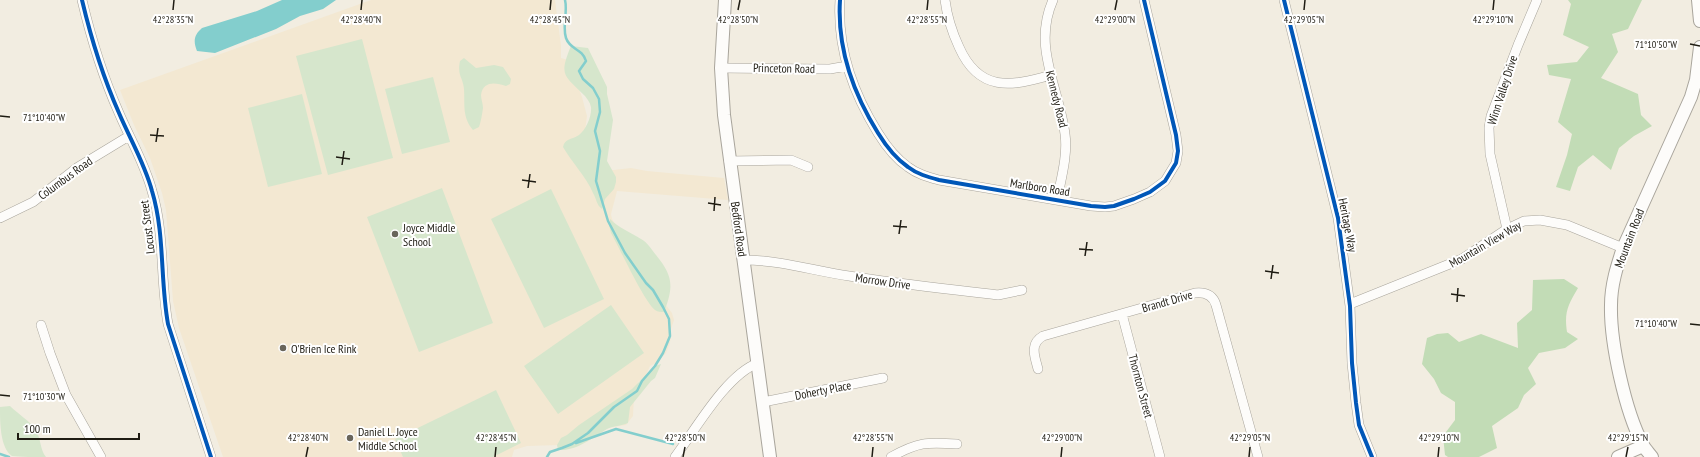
<svg xmlns="http://www.w3.org/2000/svg" width="1700" height="457" font-family="'PT Sans Narrow',sans-serif">
  <rect width="100%" height="100%" fill="#f2ede1"/>
  <!-- built -->
  <path fill="#f3e8d2" d="M371,0h184l6,46v12l7,2 14,37 5,19 -2,15 11,41 35,-4 16,3 77,7 4,22 -111,-9 -6,23 1,5 50,81 10,13 2,7 -3,9 -1,14 -4,10 -10,10 -6,3 -5,11 -7,5 -4,14 -1,20 -7,9 -22,3 -44,17 -33,1 -13,4 -2,7h-289l-44,-129 -6,-27 -7,-91 -4,-17 -12,-35 -16,-33 -14,-35z"/>
  <!-- green -->
  <path fill="#d6e6cc" d="M362,39l31,119 -65,17 -32,-119z
    M571,46l17,2 19,39v7l6,26 -6,41 9,16v5l-2,7 -9,10 -3,10c-6,-5 -5,-9 -9,-16 -7,-17 -21,-30 -30,-46 2,-9 9,-7 16,-12 7,-5 13,-19 12,-28 -1,-5 -4,-8 -6,-11 -20,-21 -27,-19 -14,-50z
    M464,58l12,10 18,-3 9,2 8,12 -1,5 -4,2c-11,-4 -23,-5 -25,9 0,4 2,9 2,13 -1,7 -2,13 -4,19l-6,3c-11,-13 -8,-25 -9,-41 -1,-12 -7,-13 -4,-28z
    M433,77l17,65 -48,12 -17,-65z
    M302,94l20,80 -54,13 -20,-79z
    M442,188l51,135 -74,29 -52,-135z
    M551,189l53,110 -60,29 -53,-109z
    M610,219c9,9 20,13 31,20 7,4 10,10 15,16 17,21 18,31 8,57 -3,0 -6,0 -9,-2 -11,-9 -35,-61 -44,-77l-2,-8z
    M611,305l33,48 -86,61 -34,-48z
    M661,364l-6,14 -4,3 -21,26 -2,16c-7,3 -15,3 -21,6 -16,9 -29,22 -49,21l-1,-5 4,-7 6,-3 12,-10 53,-36 23,-23z
    M496,390l25,53 -28,14h-90l-8,-18z
    M10,406c8,8 20,15 26,24 5,9 4,20 10,27 -8,0 -28,0 -34,-1 -12,-8 -12,-34 -12,-49z"/>
  <!-- forest -->
  <path fill="#c2dcb6" d="M1568,0h74l-14,29 -16,5 6,18 -17,26 37,16 3,21 11,11 -18,10 -15,12 -8,22 -18,-15 -15,12 -8,24 -14,-4 11,-32 5,-21 -14,-12 13,-43 -22,-4 -2,-10 30,-3 12,-15 -26,-12 8,-31z
    M1564,279l14,9c-10,17 -14,24 -11,44l11,7 -13,9 -26,5 -11,15 8,16 -12,11 -6,13 -26,18 5,22 -18,9h-31l-3,-2 -2,-19 12,-16v-18l-14,-9 -7,-14 -12,-15 5,-26 10,-4 11,-1 11,9 22,-8 37,14 -1,-25 15,-13 1,-30z"/>
  <!-- water -->
  <path fill="#83cecd" d="M282,0h54l-13,9 -23,7 -24,13 -61,24 -18,-2c-4,-10 -3,-16 5,-23l55,-17z"/>
  <g fill="none" stroke-linecap="round" stroke-linejoin="round">
    <!-- stream -->
    <path stroke="#83cecd" stroke-width="2.5" d="M576,443l40,-14 57,15
      M562,448l10,-4 16,-11 26,-26 23,-16 5,-10 13,-15 8,-13 7,-17 -1,-17 -6,-12 -10,-17 -7,-7 -21,-30 -17,-32 -12,-40 4,-30 -5,-20 5,-19 -1,-13 -6,-11 -10,-9 -4,-8 7,-10c-4,-13 -16,-11 -20,-23 -4,-12 2,-26 -1,-38
      M0,454l9,3
      M547,457l3,-5 12,-4"/>
    <!-- minor casing -->
    <g stroke="#a9a59c" stroke-width="10">
      <path id="minor" d="M82,0c9,38 21,77 37,113 11,26 26,51 33,78 13,43 8,89 16,133l43,133
        M840,0c-3,47 13,93 38,133 8,13 17,25 30,34 9,7 20,10 31,13l152,26 14,1 9,-1 20,-7 16,-7 15,-11 11,-18 2,-12 -2,-16 -32,-135
        M945,0c2,16 7,32 14,47 20,45 51,40 92,28
        M1053,0c-21,47 6,87 12,134 3,21 -4,45 -8,66
        M1284,0l54,218 12,88 2,57 4,40 3,22 13,32
        M721,68l109,1 17,-3
        M729,161l62,-1 17,7
        M0,218l33,-16 45,-35 51,-31
        M1507,229l-17,-75 -1,-26 2,-12 27,-71 19,-45
        M744,260c36,0 70,11 105,16 50,8 100,13 149,19l24,-5
        M1350,304l112,-45 45,-30 17,-8 16,-1 27,5 56,23
        M1122,314l38,143
        M41,325l9,28 16,42 35,62
        M1038,369c-3,-12 -9,-25 5,-33l152,-43c10,-1 18,2 21,12l42,152
        M763,402l120,-24
        M675,457c21,-28 51,-82 83,-94
        M891,457c27,-15 35,-15 66,-13"/>
    </g>
    <!-- tertiary casing -->
    <g stroke="#a9a59c" stroke-width="14">
      <path id="tertiary" d="M725,0l-4,68 3,47 46,342
        M1698,0l2,21
        M1618,457l25,-11
        M1652,457c-3,-4 -7,-8 -9,-12 -18,-34 -33,-103 -32,-140 0,-20 6,-39 12,-57l68,-151 5,-17 4,-33"/>
    </g>
    <!-- minor -->
    <use href="#minor" stroke="#fdfcfa" stroke-width="9"/>
    <!-- tertiary -->
    <use href="#tertiary" stroke="#fdfcfa" stroke-width="12"/>
    <!-- cycleway casing -->
    <g stroke="#fff" stroke-width="6">
      <path id="cycleway" d="M82,0c9,38 21,77 37,113 11,26 26,51 33,78 13,43 8,89 16,133l43,133
        M840,0c-3,47 13,93 38,133 8,13 17,25 30,34 9,7 20,10 31,13l152,26 14,1 9,-1 20,-7 16,-7 15,-11 11,-18 2,-12 -2,-16 -32,-135
        M1284,0l54,218 12,88 2,57 4,40 3,22 13,32"/>
    </g>
    <!-- cycleway -->
    <use href="#cycleway" stroke="#0057b8" stroke-width="4"/>
  </g>
  <!-- ticks -->
  <path fill="none" stroke="#1f1c13" stroke-width="1.5" d="M173,10l1,-10M361,10l1,-10M550,10l1,-10M738,10l2,-10M927,10l1,-10M1115,10l2,-10M1304,10l1,-10M1493,10l1,-10M1690,44l10,2M0,116l10,1M150,135l14,1M156,142l2,-14M336,157l14,2M342,165l2,-14M522,180l14,2M528,188l2,-14M708,203l13,2M714,211l1,-14M893,226l14,1M899,234l2,-14M1079,249l14,1M1085,256l2,-14M1265,271l14,2M1271,279l2,-14M1451,294l14,2M1457,302l1,-14M1690,324l10,1M0,395l10,1M306,457l2,-10M495,457l1,-10M683,457l2,-10M872,457l1,-10M1061,457l1,-10M1249,457l1,-10M1438,457l1,-10M1626,457l2,-10"/>
  <!-- markers -->
  <g fill="#69655b" stroke="#fff" stroke-width="1.5">
    <circle cx="395" cy="234" r="4"/>
    <circle cx="283" cy="348" r="4"/>
    <circle cx="350" cy="438" r="4"/>
  </g>
  <g text-anchor="middle" dominant-baseline="central" stroke-width="4" stroke-linejoin="round" paint-order="stroke">
    <!-- street labels -->
    <g font-size="12" fill="#1f1c13" stroke="#fff">
      <text transform="translate(784 68) rotate(1)">Princeton Road</text>
      <text transform="translate(1502 90) rotate(-72)">Winn Valley Drive</text>
      <text transform="translate(1057 99) rotate(76)">Kennedy Road</text>
      <text transform="translate(65 178) rotate(-36)">Columbus Road</text>
      <text transform="translate(1040 187) rotate(9)">Marlboro Road</text>
      <text transform="translate(1348 225) rotate(79)">Heritage Way</text>
      <text transform="translate(147 227) rotate(-97)">Locust Street</text>
      <text transform="translate(739 229) rotate(82)">Bedford Road</text>
      <text transform="translate(1629 238) rotate(-69)">Mountain Road</text>
      <text transform="translate(1485 244) rotate(-30)">Mountain View Way</text>
      <text transform="translate(883 281) rotate(8)">Morrow Drive</text>
      <text transform="translate(1167 301) rotate(-16)">Brandt Drive</text>
      <text transform="translate(1141 386) rotate(75)">Thornton Street</text>
      <text transform="translate(823 390) rotate(-11)">Doherty Place</text>
    </g>
    <!-- poi labels -->
    <g font-size="12" fill="#1f1c13" stroke="#fff" text-anchor="start">
      <text x="403" y="227">Joyce Middle<tspan x="403" dy="14">School</tspan></text>
      <text x="291" y="348">O'Brien Ice Rink</text>
      <text x="358" y="431">Daniel L. Joyce<tspan x="358" dy="14">Middle School</tspan></text>
    </g>
  </g>
  <g font-size="10" text-anchor="middle" fill="#1f1c13" stroke="#fff" stroke-width="4" stroke-linejoin="round" paint-order="stroke">
    <text x="173" y="23">42°28'35"N</text>
    <text x="361" y="23">42°28'40"N</text>
    <text x="550" y="23">42°28'45"N</text>
    <text x="738" y="23">42°28'50"N</text>
    <text x="927" y="23">42°28'55"N</text>
    <text x="1115" y="23">42°29'00"N</text>
    <text x="1304" y="23">42°29'05"N</text>
    <text x="1493" y="23">42°29'10"N</text>
    <text x="1656" y="48">71°10'50"W</text>
    <text x="44" y="121">71°10'40"W</text>
    <text x="1656" y="327">71°10'40"W</text>
    <text x="44" y="400">71°10'30"W</text>
    <text x="308" y="441">42°28'40"N</text>
    <text x="496" y="441">42°28'45"N</text>
    <text x="685" y="441">42°28'50"N</text>
    <text x="873" y="441">42°28'55"N</text>
    <text x="1062" y="441">42°29'00"N</text>
    <text x="1250" y="441">42°29'05"N</text>
    <text x="1439" y="441">42°29'10"N</text>
    <text x="1628" y="441">42°29'15"N</text>
  </g>
  <!-- scale -->
  <path d="M18 433v6h121v-6" fill="none" stroke="#1f1c13" stroke-width="2"/>
  <text x="24" y="433" font-size="12" fill="#1f1c13" stroke="#ffffff" stroke-width="3" paint-order="stroke">100 m</text>
</svg>
